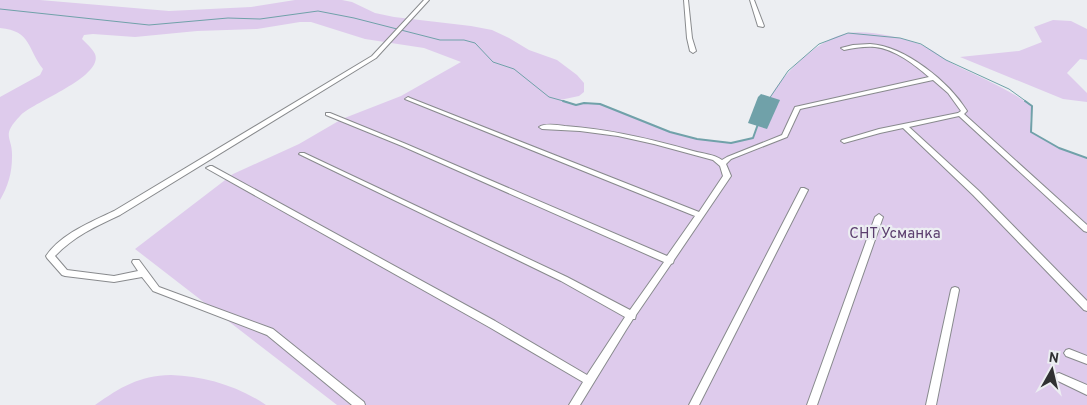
<svg xmlns="http://www.w3.org/2000/svg" width="1087" height="405" font-family="Overpass,sans-serif">
  <rect width="100%" height="100%" fill="#eceef2"/>
  <!-- green -->
  <path fill="#decbec" d="M0,0h40l129,11 82,-4 44,-7h47l10,2 23,11 19,4 77,9 21,4 17,8 20,12 28,10 20,15 7,8v9l-5,4 -19,4 16,5 8,-2 16,1 70,28 27,7 34,4 22,-5c12,-38 25,-59 55,-84 11,-9 25,-18 40,-21 20,-3 53,4 71,11 13,4 24,15 36,21 27,13 53,24 77,41l-2,15 2,11 27,16 28,10v247h-750l-202,-156 98,-75 66,-30 43,-25 59,-23 60,-34 -37,-14 -59,-9 -54,-17h-11l-43,7 -60,2 -62,6 -42,-3 -9,1 -2,4c4,4 10,9 13,15 9,23 -62,48 -75,62 -20,21 -7,20 -8,41 0,16 -4,29 -12,43v-103l40,-22 3,-6c-16,-20 -11,-38 -43,-41z
    M1053,20l18,1 16,8v31l-7,-1 -13,14 20,20v9l-24,-3 -103,-42 59,-6 23,-9 -8,-15z
    M171,375c33,1 67,11 95,30h-171c26,-18 43,-29 76,-30z"/>
  <!-- water -->
  <path fill="#70a1a9" d="M761,94l19,6 -13,29 -19,-6 10,-26z"/>
  <g fill="none" stroke-linecap="round" stroke-linejoin="round">
    <!-- stream-far1 -->
    <path stroke="#70a1a9" stroke-width="1" d="M0,9l149,16 79,-7 32,1 58,-8 36,7 86,22h24l11,3 18,19 21,7 35,28 18,5
      M769,99l19,-28 31,-27 29,-11 52,5 21,6 25,16 63,29 18,13"/>
    <!-- stream -->
    <path stroke="#70a1a9" stroke-width="2" d="M563,101l13,4 8,-2 16,1 70,28 27,7 34,4 22,-5 5,-14
      M1025,101l7,5 -1,26 28,16 28,10"/>
    <!-- minor casing -->
    <g stroke="#888a8d" stroke-width="2">
      <path id="minor" d="M424,0h5l-53,58 -256,157c-24,11 -47,22 -65,41l12,14 47,6 24,-5 -6,-9 1,-2h6l20,27 114,42 91,73 1,3h-13l-85,-70 -114,-44 -11,-14 -28,5 -49,-6 -3,-1 -15,-17 -1,-2c15,-22 45,-34 68,-45l258,-155z
        M684,0h4l4,38 4,13 -3,2 -3,-2 -3,-13z
        M750,0h4l10,26 -1,1 -5,-1z
        M870,44c35,2 79,38 97,67l-3,3 123,111v7l-3,-1 -125,-115 -50,11 70,64 108,110v10l-3,-1 -111,-115 -70,-67 -23,5 -36,10 -3,-2 1,-1 37,-11 79,-16 3,-2 -13,-18 -15,-13 -133,29 -13,28 -56,22 -5,5 5,12 -57,84 -1,3 -2,1 -35,51 -1,4h-2l-7,11 -46,75h-11l14,-23 -94,-55 -283,-159 4,-2h2l283,155 92,54 38,-58 -64,-36 -262,-127 1,-1h4l263,124 63,33 34,-48 -262,-116 -76,-31v-2h4l76,31 261,112 28,-40 -290,-117 3,-2 2,1 289,114 24,-36 -3,-10 -7,-6 -59,-16 -36,-8 -38,-5 -38,-2 -3,-2c6,-4 18,-2 26,-1 44,3 86,13 128,25 10,3 21,3 29,9l5,-3 55,-22 13,-28 134,-30c-14,-12 -34,-28 -54,-30 -10,-1 -21,1 -31,3l-3,-2 12,-3z
        M801,188h3l4,2 -109,215h-10z
        M879,214l4,3 -66,188h-10l68,-188z
        M955,287l3,1 1,2 -23,115h-10l25,-115 1,-2z
        M1069,349l18,7v8l-21,-8 -2,-3 2,-3z
        M1059,373l28,12v10l-31,-15 -2,-3 2,-3z"/>
    </g>
    <!-- minor -->
    <use href="#minor" fill="#fff" fill-rule="evenodd"/>
  </g>
  <g text-anchor="middle" dominant-baseline="central" stroke-width="4.5" stroke-linejoin="round" paint-order="stroke">
    <!-- park labels -->
    <g font-size="15" fill="#5b3e6e" stroke="#eceef2">
      <text x="895" y="234">СНТ Усманка</text>
    </g>
  </g>
  <!-- north arrow -->
  <g transform="translate(1052 370) rotate(8)" stroke="#eceef2" stroke-width="4" paint-order="stroke">
  <path d="M0-4L9 19L0 12L-9 19Z" fill="#303132"/>
  <text y="-8" font-size="14" font-weight="bold" text-anchor="middle" fill="#303132">N</text>
  </g>
</svg>
